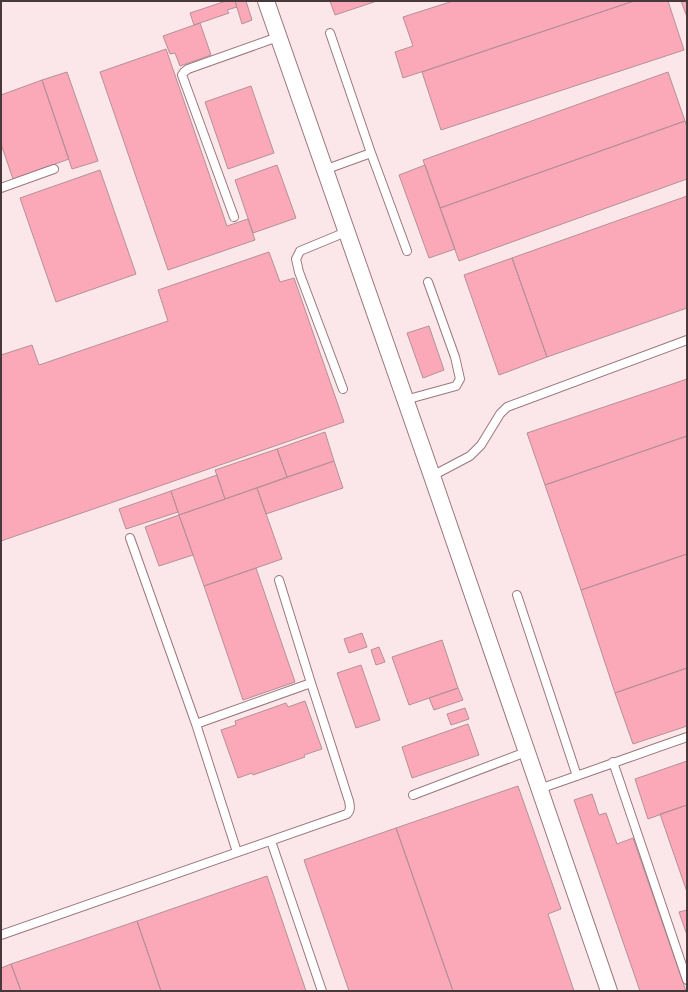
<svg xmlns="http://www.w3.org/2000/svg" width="688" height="992" font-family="Poppins,sans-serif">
  <rect width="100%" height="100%" fill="#fafafa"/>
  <!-- built -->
  <path fill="#fbe7ea" d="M1,1h686v990h-686z"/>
  <!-- building -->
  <path fill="#fba8b9" stroke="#b59096" d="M226,1h9l2,6 -10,3 2,3 -35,12 -4,-12z
    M235,1h11l6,19 -10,4z
    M330,1h47l-42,14z
    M453,1h181l-231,77 -8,-26 18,-6 -10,-29z
    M634,1h34l16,49 -243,80 -19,-58z
    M681,1h6v16z
    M200,23l11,32 -31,11 -5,-13 -5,1 -7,-18z
    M166,49l61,177 21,-7 7,21 -87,30 -68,-198z
    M67,72l31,89 -26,8 -30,-89z
    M668,72l17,49 -245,87 -17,-48z
    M42,80l27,79 -56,20 -12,-35v-49z
    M251,86l23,67 -46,16 -23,-67z
    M685,121l2,6v52l-228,82 -19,-53z
    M277,165l19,53 -43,15 -18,-53z
    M425,165l30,84 -26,9 -30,-83z
    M100,170l36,104 -80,28 -36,-104z
    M687,196v112l-140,49 -35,-99z
    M269,252l11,30 14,-4 50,144 -343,119v-144h1l-1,-3v-39l31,-10 7,20 129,-44 -10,-31z
    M512,258l35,99 -48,18 -35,-100z
    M429,326l15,44 -21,8 -16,-45z
    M687,379v57l-142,49 -18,-52z
    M325,432l9,29 -47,16 -10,-28z
    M687,436v118l-106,36 -36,-105z
    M277,449l10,28 -62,22 -10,-29z
    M334,461l9,27 -77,26 -9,-26z
    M217,475l8,24 -46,16 -8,-24z
    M257,488l25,71 -78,27 -25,-71z
    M171,491l7,21 -52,17 -7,-20z
    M179,515l14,40 -34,11 -14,-39z
    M687,554v114l-72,25 -34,-103z
    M256,568l39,114 -52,18 -39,-114z
    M362,633l5,14 -18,6 -5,-14z
    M442,640l16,48 -49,17 -17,-48z
    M379,647l6,15 -9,3 -5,-15z
    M361,665l19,55 -24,8 -19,-55z
    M687,668v58l-54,18 -18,-51z
    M458,688l5,12 -29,10 -5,-12z
    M305,701l17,48 -18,6 1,2 -52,18 -1,-2 -14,5 -17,-48 15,-5 -1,-4 51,-18 2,4z
    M465,708l4,11 -18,6 -4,-11z
    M468,724l11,31 -67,23 -10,-31z
    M687,761v44l-39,14 -13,-40z
    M518,786l43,123 -13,5 26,77h-121l-57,-163z
    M592,794l7,21 7,-2 11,31 16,-6 53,153h-46l-66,-191z
    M687,805v87l-27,-78z
    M396,828l57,163h-104l-45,-131z
    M267,876l39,115h-145l-24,-70z
    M687,910v25l-8,-23z
    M137,921l24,70h-140l-10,-27z
    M11,964l10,27h-20v-23z"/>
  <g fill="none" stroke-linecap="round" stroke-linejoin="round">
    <!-- service casing -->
    <g stroke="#9b777d" stroke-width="10">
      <path id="service" d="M330,33l41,120 36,98
        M324,170l47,-17
        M1,188l53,-19
        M234,217l-52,-142 2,-3 4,-3 90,-32
        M343,389l-44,-117 -3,-13 4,-8 46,-19
        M405,400l51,-14 4,-7 -5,-22 -27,-75
        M432,476l38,-20 11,-11 19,-31 7,-7 180,-67
        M130,538l66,186 41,128
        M517,595l60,181
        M196,724l115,-41
        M613,762l74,218
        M539,789c50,-17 99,-35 148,-52
        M413,795l113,-43
        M271,841l51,150
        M1,935l346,-121c4,-4 3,-8 2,-13l-38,-118 -32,-103"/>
    </g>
    <!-- minor casing -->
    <g stroke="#9b777d" stroke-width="18">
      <path id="minor" d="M266,1l166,475 177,515"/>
    </g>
    <!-- service -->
    <use href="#service" stroke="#fff" stroke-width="8"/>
    <!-- minor -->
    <use href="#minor" stroke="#fff" stroke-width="16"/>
  </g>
  <!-- border -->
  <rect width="688" height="992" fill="none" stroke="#47383b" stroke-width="4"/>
</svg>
